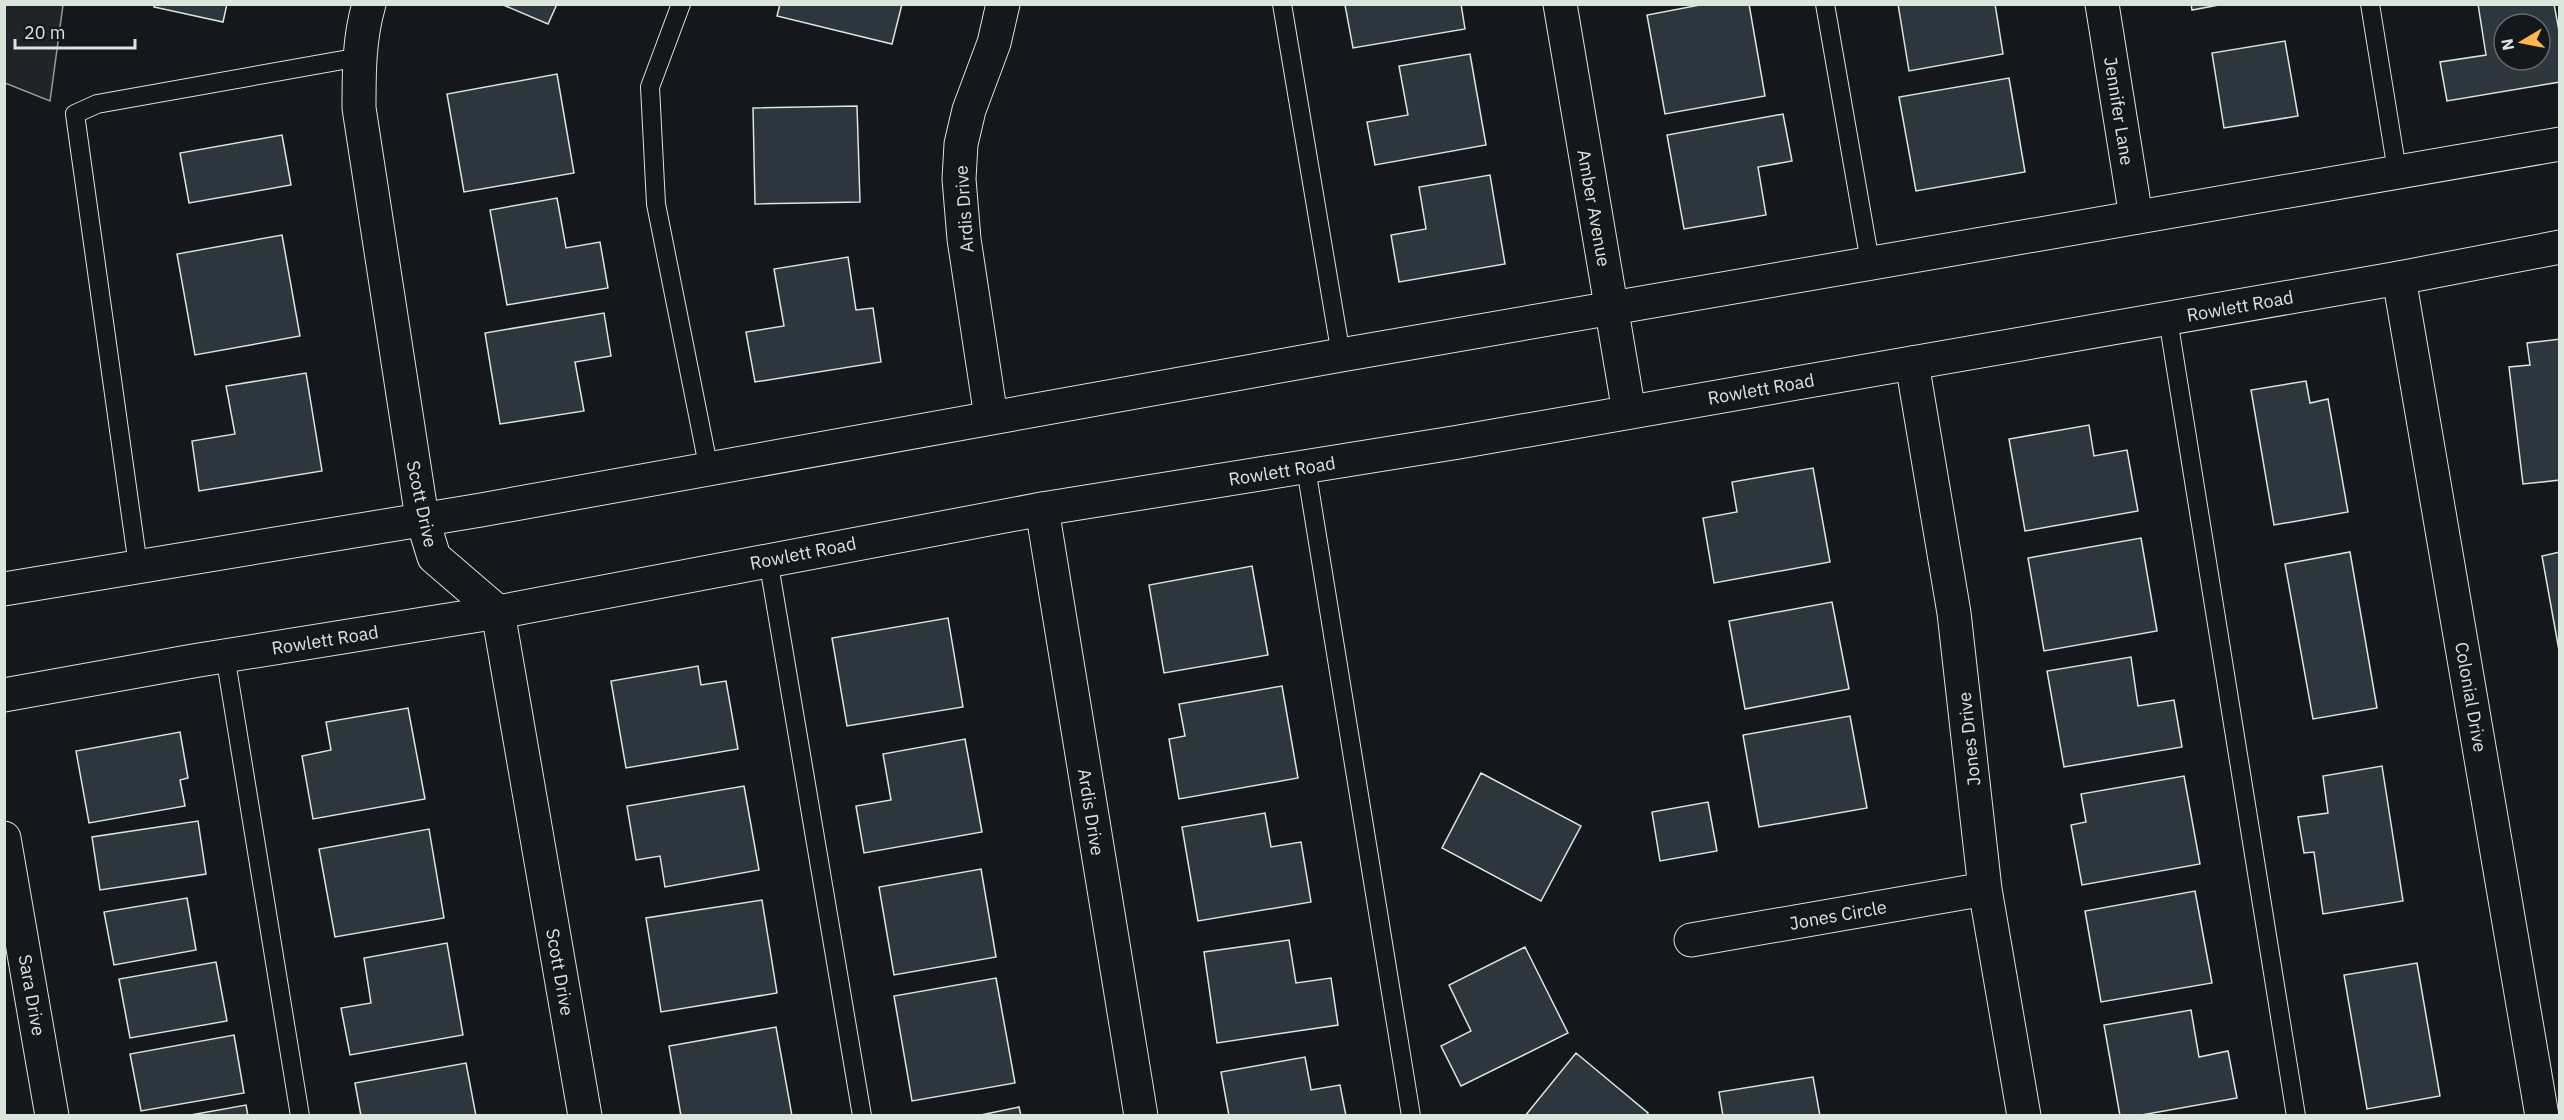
<svg xmlns="http://www.w3.org/2000/svg" width="2564" height="1120" font-family="'IBM Plex Sans',sans-serif">
  <rect width="100%" height="100%" fill="#14181c"/>
  <!-- green -->
  <path fill="#202428" stroke="#939e99" stroke-width="1.5" d="M4,5h59l-13,96 -45,-18z"/>
  <!-- building -->
  <path fill="#2c363c" stroke="#d8e6dc" stroke-width="1.5" fill-rule="evenodd" d="M155,4h72l-4,18 -69,-15z
    M501,4h56l-9,20z
    M780,4h122l-10,40 -115,-28z
    M1461,4l4,25 -112,19 -8,-43z
    M1705,4h44l16,92 -100,18 -18,-99z
    M1898,4h97l8,50 -94,17z
    M2191,4h33l-32,6z
    M2478,4h76l6,32v46l-113,19 -7,-39 46,-7zM2504,24h36v36h-36z
    M2285,41l13,75 -74,12 -12,-75z
    M1470,54l16,91 -111,20 -8,-43 41,-7 -9,-49z
    M557,74l17,99 -110,19 -17,-98z
    M2009,78l16,94 -109,19 -17,-94z
    M857,106l3,96 -105,2 -2,-96z
    M1783,114l9,47 -34,6 8,48 -82,14 -17,-94z
    M282,135l9,50 -102,18 -9,-50z
    M1490,175l15,89 -106,18 -8,-47 35,-6 -7,-42z
    M557,198l9,50 34,-6 8,46 -101,17 -17,-95z
    M282,235l18,101 -105,19 -18,-101z
    M848,257l8,53 17,-2 8,54 -126,20 -9,-50 38,-6 -10,-57z
    M604,313l7,43 -36,6 9,49 -84,13 -15,-91z
    M2560,339v141l-37,4 -14,-117 21,-2 -3,-22z
    M306,373l16,98 -123,20 -7,-50 43,-7 -9,-48z
    M2306,381l4,22 18,-4 20,113 -74,13 -23,-135z
    M2089,425l5,31 33,-6 11,61 -113,20 -16,-92z
    M1813,468l17,94 -116,21 -11,-65 34,-6 -5,-30z
    M2141,538l16,93 -113,20 -16,-93z
    M2350,552l27,156 -64,11 -28,-155z
    M2560,552v104l-18,-100z
    M1252,566l16,89 -104,18 -15,-88z
    M1832,602l17,87 -104,20 -16,-88z
    M948,618l15,89 -116,19 -15,-88z
    M2131,657l7,49 36,-6 8,47 -118,20 -17,-96z
    M698,666l3,19 25,-4 12,68 -112,19 -15,-87z
    M1282,686l16,92 -119,21 -10,-60 16,-3 -6,-32z
    M408,708l17,91 -112,20 -11,-63 29,-6 -5,-28z
    M1850,716l17,92 -108,19 -16,-92z
    M180,732l8,46 -8,2 5,26 -96,17 -13,-72z
    M965,739l17,93 -118,21 -8,-47 35,-6 -8,-46z
    M2382,766l21,135 -80,13 -9,-62 -10,1 -6,-36 30,-4 -5,-37z
    M1481,773l100,53 -40,75 -99,-53z
    M2184,776l16,88 -118,21 -11,-60 15,-3 -5,-28z
    M744,786l15,84 -94,17 -5,-31 -24,4 -9,-54z
    M1708,802l9,49 -57,10 -8,-49z
    M1265,813l6,34 30,-5 10,60 -113,19 -16,-94z
    M198,821l8,53 -106,16 -8,-53z
    M429,829l15,89 -109,19 -16,-88z
    M981,869l15,88 -102,18 -15,-88z
    M2195,891l17,92 -111,19 -16,-91z
    M187,898l9,52 -82,15 -10,-53z
    M762,900l15,93 -116,19 -15,-94z
    M1289,940l7,43 35,-5 7,47 -121,18 -13,-91z
    M447,943l16,92 -113,20 -9,-47 30,-5 -7,-45z
    M1525,947l43,86 -107,53 -20,-40 30,-15 -22,-46z
    M216,962l11,59 -97,17 -11,-59z
    M2417,963l23,133 -73,13 -23,-134z
    M996,978l19,105 -103,18 -18,-105z
    M2191,1010l8,47 29,-6 9,47 -101,18h-16l-16,-91z
    M776,1027l16,89h-111l-12,-70z
    M234,1035l10,58 -103,18 -11,-57z
    M1576,1053l72,60 -2,3h-121z
    M1305,1057l6,33 29,-5 6,31h-117l-8,-44z
    M466,1063l10,53h-115l-6,-33z
    M1813,1077l7,39h-97l-4,-24z
    M246,1105l2,11h-63z
    M1019,1107l2,9h-45z"/>
  <g fill="none" stroke-linecap="round" stroke-linejoin="round">
    <!-- service casing -->
    <g stroke="#d8e6dc" stroke-width="20">
      <path id="service" d="M681,4l-31,83 6,117 53,266
        M1282,4l59,351
        M1825,4l45,258
        M2370,4l27,167
        M2168,319l128,797
        M1306,468l105,648
        M768,559l94,557
        M138,566l-63,-452 22,-10 263,-47
        M225,655l75,461"/>
    </g>
    <!-- minor casing -->
    <g stroke="#d8e6dc" stroke-width="35">
      <path id="minor" d="M369,4c-10,34 -10,69 -10,104l63,410 12,39 64,55 87,504
        M1560,4l69,408
        M2102,4l34,213
        M2399,278l143,838
        M1912,363l42,250 31,276 39,227
        M991,417l-27,-178 -5,-60 2,-35 8,-34 25,-67 9,-39
        M1042,509l99,607
        M4,838l48,278
        M1691,940l294,-51"/>
    </g>
    <!-- secondary casing -->
    <g stroke="#d8e6dc" stroke-width="35">
      <path id="secondary" d="M4,589l477,-79 860,-155 1219,-211
        M4,695l189,-34 305,-49 544,-103 417,-67 940,-164 161,-31"/>
    </g>
    <!-- service -->
    <use href="#service" stroke="#14181c" stroke-width="18"/>
    <!-- minor -->
    <use href="#minor" stroke="#14181c" stroke-width="33"/>
    <!-- secondary -->
    <use href="#secondary" stroke="#14181c" stroke-width="33"/>
  </g>
  <g text-anchor="middle" dominant-baseline="central" stroke-width="4.5" stroke-linejoin="round" paint-order="stroke">
    <!-- street labels -->
    <g font-size="18" fill="#d8e6dc" stroke="#14181c">
      <text transform="translate(2119 111) rotate(81)">Jennifer Lane</text>
      <text transform="translate(1594 208) rotate(80)">Amber Avenue</text>
      <text transform="translate(964 209) rotate(-94)">Ardis Drive</text>
      <text transform="translate(2240 306) rotate(-10)">Rowlett Road</text>
      <text transform="translate(1761 389) rotate(-10)">Rowlett Road</text>
      <text transform="translate(1282 471) rotate(-9)">Rowlett Road</text>
      <text transform="translate(422 504) rotate(78)">Scott Drive</text>
      <text transform="translate(803 553) rotate(-11)">Rowlett Road</text>
      <text transform="translate(325 640) rotate(-9)">Rowlett Road</text>
      <text transform="translate(2471 697) rotate(80)">Colonial Drive</text>
      <text transform="translate(1969 739) rotate(-96)">Jones Drive</text>
      <text transform="translate(1091 812) rotate(81)">Ardis Drive</text>
      <text transform="translate(1838 915) rotate(-10)">Jones Circle</text>
      <text transform="translate(560 972) rotate(80)">Scott Drive</text>
      <text transform="translate(32 995) rotate(80)">Sara Drive</text>
    </g>
  </g>
  <!-- border -->
  <rect width="2564" height="1120" fill="none" stroke="#d8e6dc" stroke-width="12"/>
  <!-- north arrow -->
  <g transform="translate(2522 42) rotate(260)"><circle r="28" fill="#14181c" stroke="#626a69" stroke-width="1.5"/>
  <path d="M0-4.5L10 22L0 15L-10 22Z" fill="#ffb74d"/>
  <text y="-9" font-size="16" font-weight="bold" text-anchor="middle" fill="#d8e6dc">N</text>
  </g>
  <!-- scale -->
  <path d="M15 39v9h120v-9" fill="none" stroke="#d8e6dc" stroke-width="3"/>
  <text x="24" y="39" font-size="18" fill="#d8e6dc" stroke="#14181c" stroke-width="4.5" paint-order="stroke">20 m</text>
</svg>
